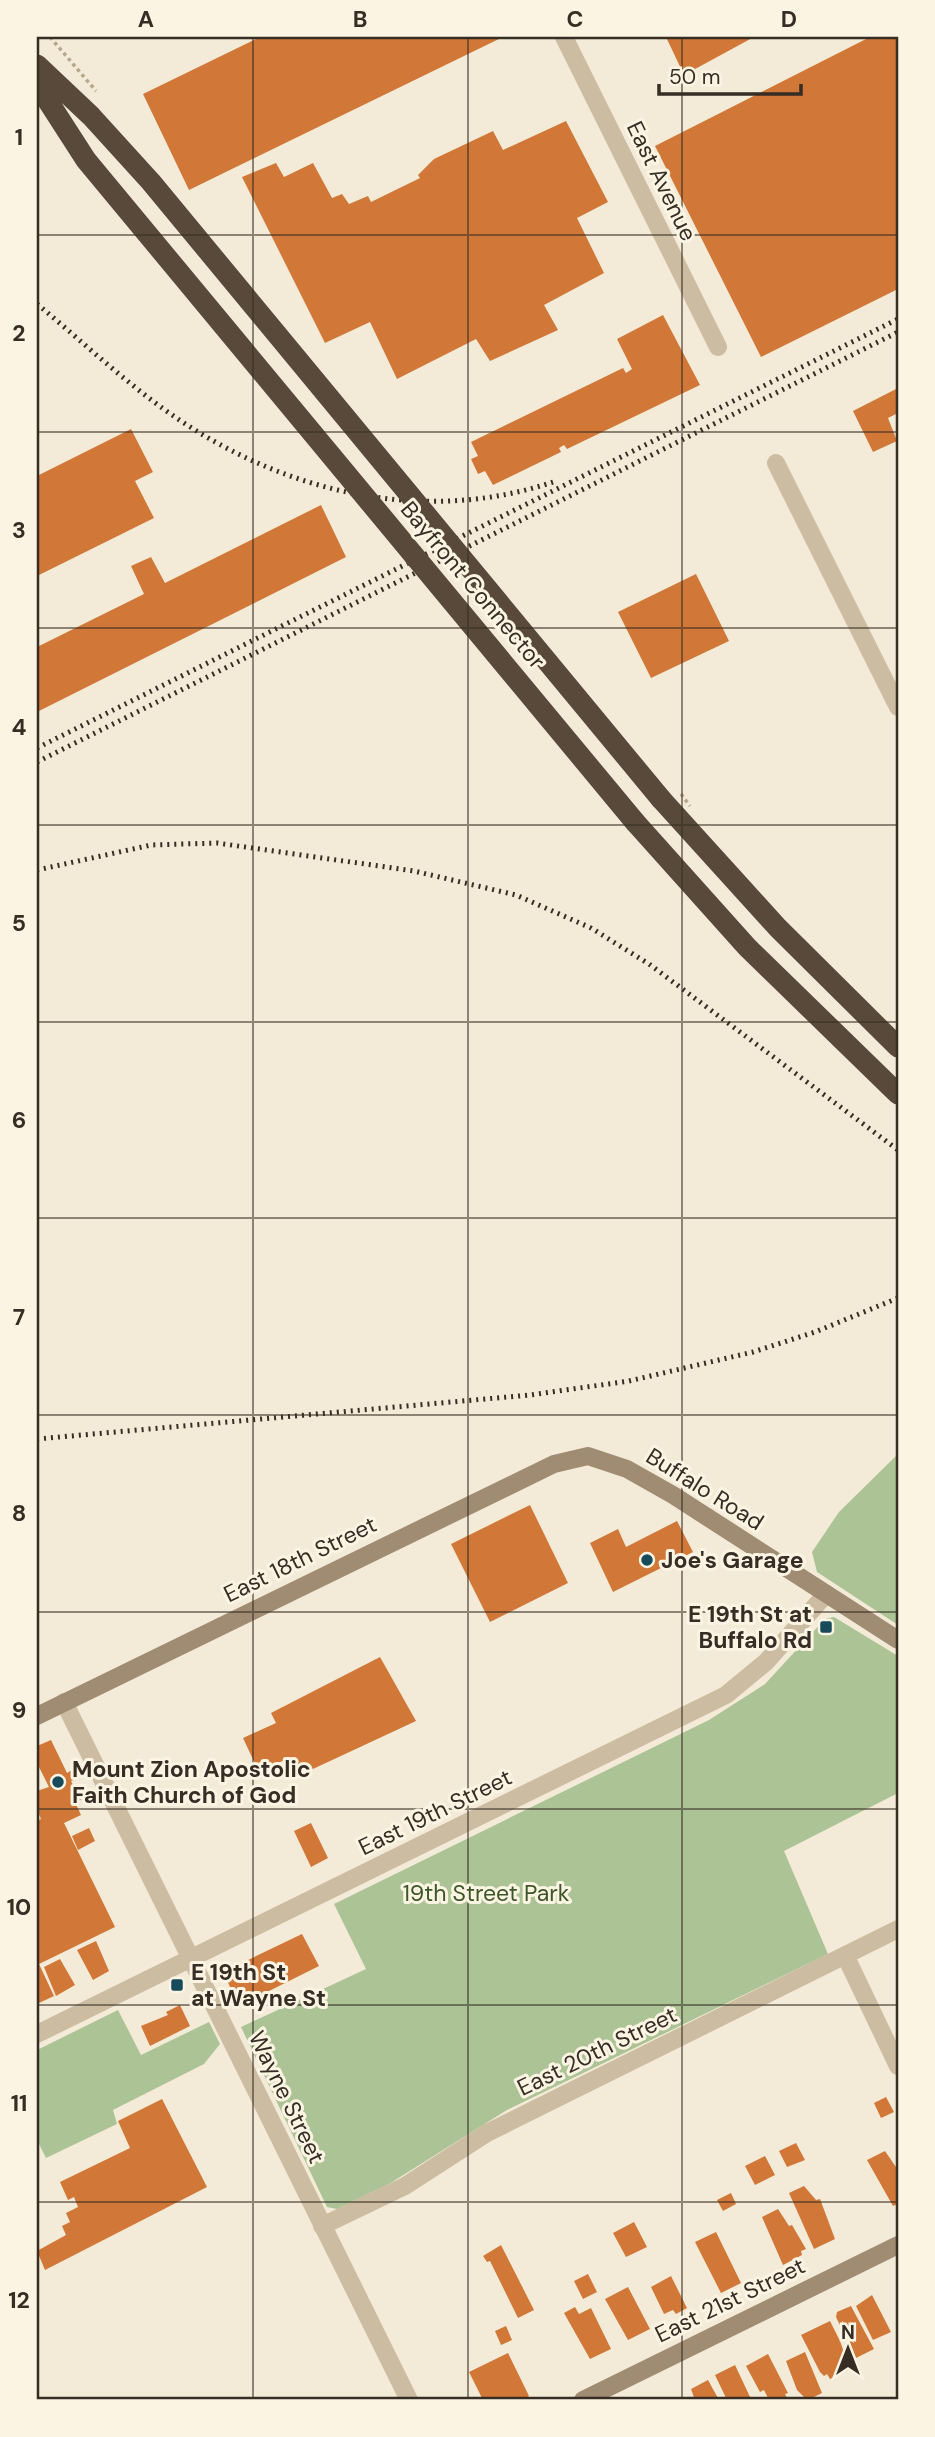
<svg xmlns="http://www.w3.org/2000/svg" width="935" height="2437" font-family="'DM Sans',sans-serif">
  <rect width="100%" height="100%" fill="#f3ebd7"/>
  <!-- green -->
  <path fill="#acc396" d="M898,1454v171l-81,-53 -5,-20 27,-40z
    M834,1617l64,39v137l-114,58 44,103 -321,156 -118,74 -52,25 -10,-2 -86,-180 125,-58 -32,-65 375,-184 56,-36 60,-65z
    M118,2010l23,45 68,-33 11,22 -16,20 -91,46 4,14 -71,34 -9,-18v-90z"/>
  <!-- building -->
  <path fill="#d17737" d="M260,37h243l-314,153 -46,-96z
    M666,37h88l-70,38z
    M870,37h28v252l-137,68 -106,-211z
    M566,121l42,81 -31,16 27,55 -60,32 14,25 -68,31 -14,-22 -79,40 -27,-57 -45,21 -83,-166 34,-14 8,14 29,-14 19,35 10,-4 7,10 19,-8 3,6 49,-24 -2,-3 16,-16 59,-28 10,19z
    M663,315l37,70 -133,64 -3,-4 -5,3 2,4 -68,33 -8,-14 -7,3 -7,-15 7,-3 -7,-14 152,-74 3,5 6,-4 -15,-30z
    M898,388v25l-10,5 9,23 -24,11 -20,-41z
    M131,429l22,43 -18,9 19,37 -117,58v-100z
    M321,505l25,52 -309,155v-65l107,-53 -13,-28 20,-9 14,26z
    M696,574l33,67 -78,37 -33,-66z
    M530,1505l38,78 -78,39 -39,-78z
    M677,1521l16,31 -80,40 -23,-49 28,-14 8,18z
    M380,1657l36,64 -116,54 -9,-18 -32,15 -16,-34 33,-15 -5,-10z
    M51,1740l16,33 5,-3 4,9 -5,2 10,19 -6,2 6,13 -17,8 51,104 -76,37 15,32 -17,8v-183l4,-2 -4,-9v-19l12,-4 -10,-20 -2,1v-22z
    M311,1823l17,35 -17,9 -17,-36z
    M89,1828l6,13 -17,9 -6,-14z
    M302,1934l17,32 -80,40 -16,-34z
    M96,1941l13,30 -16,9 -16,-30z
    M60,1959l15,26 -19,11 -12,-29z
    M180,2005l10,21 -40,20 -9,-20 27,-11 -2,-3z
    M886,2097l8,15 -13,6 -7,-15z
    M162,2099l45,88 -162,83 -8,-19 29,-16 -4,-9 8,-4 -4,-9 12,-6 -4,-10 -6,3 -8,-18 70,-34 -12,-27z
    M796,2143l9,17 -18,7 -8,-16z
    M885,2151l13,19v34l-5,2 -26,-46z
    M765,2156l10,19 -20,10 -10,-19z
    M804,2186l12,14 4,-1 15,40 -21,10 -25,-56z
    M731,2193l5,11 -13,7 -6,-11z
    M778,2209l11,17 3,-1 14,24 -5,2 1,4 -19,10 -21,-48z
    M634,2222l13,25 -21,10 -13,-24z
    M716,2232l25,51 -20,10 -26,-51z
    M501,2245l33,65 -16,8 -28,-57 -3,1 -4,-6z
    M588,2274l9,18 -14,7 -9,-18z
    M671,2276l16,32 -11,6 -3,-4 -9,4 -13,-27z
    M628,2287l22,42 -22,11 -23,-41z
    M872,2295l19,37 -18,8 -17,-34z
    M851,2306l23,43 -18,9 -20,-41 1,-5z
    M575,2307l4,7 12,-6 20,41 -21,10 -26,-46z
    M830,2321l10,20 6,17 -3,2 5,10 -18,9 -3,-5 -3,2 -4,-4 -19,-37z
    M506,2326l6,14 -11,5 -6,-14z
    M805,2352l17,41 -10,5 -6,1 -9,-9 -11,-29z
    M508,2353l21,43 -6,4h-40l-14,-28z
    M768,2354l20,39 -3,1 3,6h-19l-5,-10 -4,2 -14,-26z
    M735,2365l16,34v1h-24l-12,-25z
    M708,2380l11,20h-24l-4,-11z"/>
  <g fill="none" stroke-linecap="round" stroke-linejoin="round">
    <!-- street -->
    <path stroke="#ccbca2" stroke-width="18" d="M564,37l154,310
      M776,463l122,244
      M64,1702l345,698
      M845,1955l53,111
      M37,2034l689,-339 40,-33 60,-68
      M322,2226l83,-40 82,-53 411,-204"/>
    <!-- secondary -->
    <path stroke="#a08b73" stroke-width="18" d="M37,1716l517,-252 34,-8 39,13 46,26 225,145
      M583,2400l315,-155"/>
    <!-- highway -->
    <path stroke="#58493b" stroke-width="21" d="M661,799l117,129 120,119
      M635,822l112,125 151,147"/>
    <!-- rail -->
    <path stroke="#362d25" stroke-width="5" stroke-dasharray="2 5" stroke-linecap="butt" d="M37,304c51,42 101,91 158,126 108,67 239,93 361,51
      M37,748l861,-429
      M37,762l861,-430
      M37,870l114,-25 66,-2 197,28 102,24 75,33 58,36 249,186
      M37,1439l493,-44 99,-14 124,-29 62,-20 83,-34"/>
    <!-- path-bridge -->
    <path stroke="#b8a78c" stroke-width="3.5" stroke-dasharray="3.5 3.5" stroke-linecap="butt" d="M50,37l46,54
      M681,794l9,12"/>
    <!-- highway-bridge -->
    <path stroke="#58493b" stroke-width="21" d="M37,65l54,51 60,66 510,617
      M37,84l49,76 549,662"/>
  </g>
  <!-- grid -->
  <path fill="none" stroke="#362d25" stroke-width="2" stroke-opacity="0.55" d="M253,37v2363M468,37v2363M682,37v2363M37,235h861M37,432h861M37,628h861M37,825h861M37,1022h861M37,1218h861M37,1415h861M37,1612h861M37,1809h861M37,2005h861M37,2202h861"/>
  <!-- markers -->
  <g fill="#174a5b" stroke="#fbf4e3" stroke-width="2.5">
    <circle cx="647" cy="1560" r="7"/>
    <rect x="819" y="1620" width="14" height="14" rx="3.5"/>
    <circle cx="58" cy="1782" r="7"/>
    <rect x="170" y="1978" width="14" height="14" rx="3.5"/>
  </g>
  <g text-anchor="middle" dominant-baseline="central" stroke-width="6" stroke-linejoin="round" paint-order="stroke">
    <!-- street labels -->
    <g font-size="23" fill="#362d25" stroke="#fbf4e3">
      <text transform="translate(662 181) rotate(64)">East Avenue</text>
      <text transform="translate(473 585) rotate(50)">Bayfront Connector</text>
      <text transform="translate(705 1489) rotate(32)">Buffalo Road</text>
      <text transform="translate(300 1559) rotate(-26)">East 18th Street</text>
      <text transform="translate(435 1812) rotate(-26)">East 19th Street</text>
      <text transform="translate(597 2051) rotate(-26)">East 20th Street</text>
      <text transform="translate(287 2097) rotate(64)">Wayne Street</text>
      <text transform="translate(730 2300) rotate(-26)">East 21st Street</text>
    </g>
    <!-- poi labels -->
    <g font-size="23" font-weight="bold" fill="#362d25" stroke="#fbf4e3" text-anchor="start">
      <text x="661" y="1560">Joe's Garage</text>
      <text x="812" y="1614" text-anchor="end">E 19th St at<tspan x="812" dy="26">Buffalo Rd</tspan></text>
      <text x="72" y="1769">Mount Zion Apostolic<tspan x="72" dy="26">Faith Church of God</tspan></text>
      <text x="191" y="1972">E 19th St<tspan x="191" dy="26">at Wayne St</tspan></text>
    </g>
    <!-- park labels -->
    <g font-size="23" fill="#3c5627" stroke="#fbf4e3">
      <text x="486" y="1893">19th Street Park</text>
    </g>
  </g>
  <!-- border -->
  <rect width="935" height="2437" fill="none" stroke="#fbf4e3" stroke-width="77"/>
  <!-- north arrow -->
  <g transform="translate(848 2349)" stroke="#fbf4e3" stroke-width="5" paint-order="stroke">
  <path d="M0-5L12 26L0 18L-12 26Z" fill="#362d25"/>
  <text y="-10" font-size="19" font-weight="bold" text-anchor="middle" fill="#362d25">N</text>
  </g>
  <!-- scale -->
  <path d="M659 84v10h142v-10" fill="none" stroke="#362d25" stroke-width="3.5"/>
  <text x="669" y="84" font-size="21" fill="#362d25" stroke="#fbf4e3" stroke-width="5" paint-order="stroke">50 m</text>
  <rect x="38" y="38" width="859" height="2360" fill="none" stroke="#362d25" stroke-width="2.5"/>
  <g font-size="23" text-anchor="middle" font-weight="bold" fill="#362d25">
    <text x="146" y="27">A</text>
    <text x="360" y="27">B</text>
    <text x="575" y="27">C</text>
    <text x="789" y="27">D</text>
    <text x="19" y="145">1</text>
    <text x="19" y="341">2</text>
    <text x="19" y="538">3</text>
    <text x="19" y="735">4</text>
    <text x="19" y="931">5</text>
    <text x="19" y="1128">6</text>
    <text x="19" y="1325">7</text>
    <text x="19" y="1521">8</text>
    <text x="19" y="1718">9</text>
    <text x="19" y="1915">10</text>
    <text x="19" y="2111">11</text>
    <text x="19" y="2308">12</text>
  </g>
</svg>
